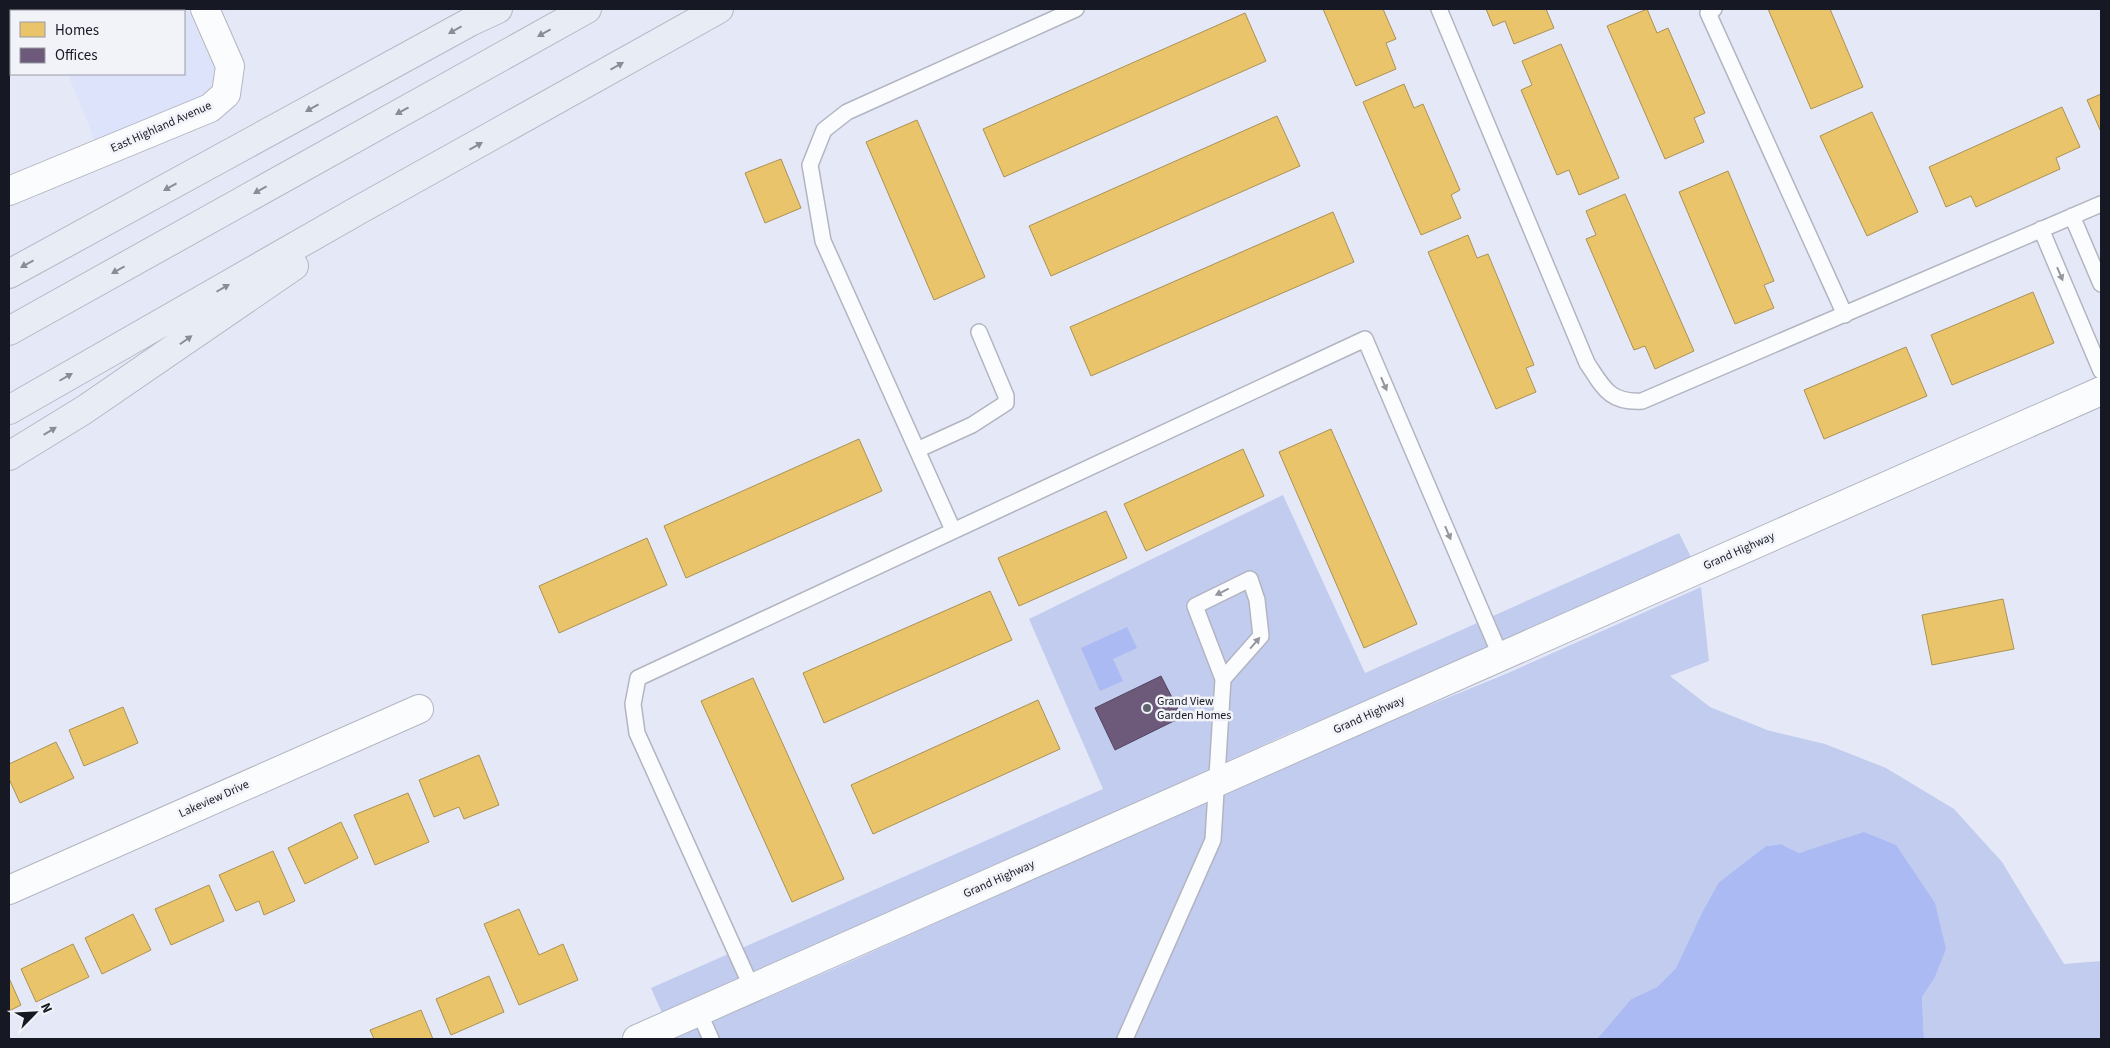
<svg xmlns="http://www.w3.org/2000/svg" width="2110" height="1048" font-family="'Source Sans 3',sans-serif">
  <rect width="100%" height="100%" fill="#e5e9f7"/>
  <!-- built -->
  <path fill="#dce3fa" d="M41,9h147l26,60 -2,20 -10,7 -107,45 -27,-67h116v-63h-142z"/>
  <!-- green -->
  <path fill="#c2ccee" d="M1283,495l82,178 314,-140 14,28 -196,87 -207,85 -458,207 -170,73 -11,-25 452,-199 -74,-170z
    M1701,587l8,74 -39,15 40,31 57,23 58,14 61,24 68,41 48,53 62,102 37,-3v78h-177l-2,-42 12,-18 -106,-134 -29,8 -18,-9 -15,2 -47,36 -43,86 -19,19 -26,12 -34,40h-927l173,-74 457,-207 208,-85z"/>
  <!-- water -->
  <path fill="#acbaf3" d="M1127,627l10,21 -24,11 10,22 -23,10 -19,-43z
    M1864,832l32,13 39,58 11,46 -12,30 -12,18 2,42h-327l34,-40 26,-12 19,-19 26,-55 17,-31 47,-36 15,-2 18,9z"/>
  <!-- homes -->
  <path fill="#e9c46a" stroke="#aa9155" d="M1323,9h60l13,30 -10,4 10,26 -40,17z
    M1486,9h60l8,19 -40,16 -9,-23 -12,5z
    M1647,9l10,24 11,-5 37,85 -11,5 10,24 -39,17 -58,-133z
    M1768,9h62l33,78 -52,22z
    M1245,13l21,48 -262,116 -21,-48z
    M1561,44l58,134 -40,17 -10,-25 -12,5 -36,-85 11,-5 -10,-24z
    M1404,84l10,24 9,-4 37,86 -9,5 10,23 -40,17 -58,-133z
    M2101,94v38l-14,-32z
    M2062,107l18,40 -24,11 4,11 -84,38 -5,-11 -25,11 -17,-40z
    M1872,112l46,100 -51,24 -47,-100z
    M1277,116l23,50 -249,110 -22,-50z
    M917,120l68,157 -51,23 -68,-158z
    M781,159l20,49 -36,15 -20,-50z
    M1728,171l46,110 -10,4 10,23 -39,16 -56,-132z
    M1625,194l69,157 -39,18 -10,-23 -11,4 -48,-111 10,-4 -10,-24z
    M1333,212l21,50 -263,114 -21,-49z
    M1468,235l9,23 11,-4 46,111 -8,3 10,24 -40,17 -68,-157z
    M2033,292l21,51 -102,42 -21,-50z
    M1906,347l21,49 -103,43 -20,-49z
    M1331,429l86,195 -53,24 -85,-196z
    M859,439l23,52 -196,87 -22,-52z
    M1243,449l21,47 -118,55 -22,-47z
    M1106,511l21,47 -108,48 -21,-48z
    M647,538l20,47 -108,48 -20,-47z
    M990,591l22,49 -188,83 -21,-50z
    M2003,599l11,50 -82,16 -10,-50z
    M753,678l91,201 -52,23 -91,-201z
    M1038,700l22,49 -187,85 -22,-49z
    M123,707l15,36 -54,23 -15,-36z
    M56,742l18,36 -54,25 -11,-24v-15z
    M479,755l20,50 -35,14 -5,-12 -25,10 -15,-37z
    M408,793l21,49 -54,23 -21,-50z
    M341,822l17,36 -53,26 -17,-36z
    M273,851l22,50 -31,14 -5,-14 -23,10 -17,-36z
    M209,885l15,36 -53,24 -16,-36z
    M519,909l20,46 24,-11 15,36 -59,25 -35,-81z
    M133,914l18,36 -49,24 -17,-36z
    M73,944l16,33 -53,25 -15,-33z
    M489,976l15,36 -53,23 -15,-36z
    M9,978l12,27 -12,6z
    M421,1010l12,29h-59l-4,-9z"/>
  <!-- offices -->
  <path fill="#6d597a" stroke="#534660" d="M1161,676l21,41 -67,33 -20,-42z"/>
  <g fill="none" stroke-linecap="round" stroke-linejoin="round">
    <!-- lane casing -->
    <g stroke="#b2b5c1" stroke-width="18">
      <path id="lane" d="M1439,9l148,354c16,24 22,40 55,38l459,-197
        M1714,9l-6,4 137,302
        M2072,216l29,68
        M2041,229l60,142
        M917,450l55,-25 34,-22v-7l-27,-64
        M953,530l-130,-289 -13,-76 14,-35 23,-18 229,-103
        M752,988l-115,-255 -4,-29 5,-26 727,-339 136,318
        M699,1012l12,27
        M1125,1039l88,-199 10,-161 -28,-73 55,-27 7,21 4,36 -38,43"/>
    </g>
    <!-- street casing -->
    <g stroke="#b2b5c1" stroke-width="30">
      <path id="street" d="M9,191l201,-83 16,-14 4,-28 -25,-57
        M9,890l410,-181"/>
    </g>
    <!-- secondary casing -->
    <g stroke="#b2b5c1" stroke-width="30">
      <path id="secondary" d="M637,1039l1464,-648"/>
    </g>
    <!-- highway casing -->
    <g stroke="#b4b8c6" stroke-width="30">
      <path id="highway" d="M9,274l461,-252 28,-13
        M9,331l578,-322
        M9,410l348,-199 362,-202
        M9,456l75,-46 210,-144"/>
    </g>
    <!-- lane -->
    <use href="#lane" stroke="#fbfcfe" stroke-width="15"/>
    <!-- street -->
    <use href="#street" stroke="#fbfcfe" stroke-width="28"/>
    <!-- secondary -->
    <use href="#secondary" stroke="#fbfcfe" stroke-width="28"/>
    <!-- highway -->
    <use href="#highway" stroke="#e8ecf4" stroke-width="28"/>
  </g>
  <!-- one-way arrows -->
  <defs><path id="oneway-solid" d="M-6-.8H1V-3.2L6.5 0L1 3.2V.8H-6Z" transform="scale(1.25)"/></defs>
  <g fill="#8a8d96">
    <use href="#oneway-solid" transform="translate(455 30) rotate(151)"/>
    <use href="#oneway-solid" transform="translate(544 33) rotate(151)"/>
    <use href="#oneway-solid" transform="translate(617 66) rotate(-29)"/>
    <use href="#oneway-solid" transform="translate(312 108) rotate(151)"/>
    <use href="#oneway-solid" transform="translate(402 111) rotate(151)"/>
    <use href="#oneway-solid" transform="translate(476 146) rotate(-29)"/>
    <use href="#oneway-solid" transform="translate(170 187) rotate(151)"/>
    <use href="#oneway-solid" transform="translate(260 190) rotate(151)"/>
    <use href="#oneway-solid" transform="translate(27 264) rotate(151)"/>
    <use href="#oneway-solid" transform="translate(118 270) rotate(151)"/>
    <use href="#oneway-solid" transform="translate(223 288) rotate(-30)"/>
    <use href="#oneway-solid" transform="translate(186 340) rotate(-35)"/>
    <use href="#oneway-solid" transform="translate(66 377) rotate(-30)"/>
    <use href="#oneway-solid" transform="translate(50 431) rotate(-31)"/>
  </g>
  <g fill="#94969b">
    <use href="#oneway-solid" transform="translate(2060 274) rotate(67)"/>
    <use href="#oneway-solid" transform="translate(1384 384) rotate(67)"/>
    <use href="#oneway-solid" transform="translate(1448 533) rotate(67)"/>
    <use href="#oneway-solid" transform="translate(1222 592) rotate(154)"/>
    <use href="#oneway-solid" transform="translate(1255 643) rotate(-49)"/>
  </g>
  <!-- markers -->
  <circle fill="#5e626d" stroke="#f1f3f9" stroke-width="2" cx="1147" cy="708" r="5"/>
  <g text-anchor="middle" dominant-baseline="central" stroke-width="5" stroke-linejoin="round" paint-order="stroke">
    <!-- street labels -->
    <g font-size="12" fill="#161923" stroke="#f1f3f9">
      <text transform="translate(161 127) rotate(-24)">East Highland Avenue</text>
      <text transform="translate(1739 551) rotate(-24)">Grand Highway</text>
      <text transform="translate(1369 715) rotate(-24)">Grand Highway</text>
      <text transform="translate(214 799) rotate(-24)">Lakeview Drive</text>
      <text transform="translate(999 879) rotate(-24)">Grand Highway</text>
    </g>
    <!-- poi labels -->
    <g font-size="12" fill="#161923" stroke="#f1f3f9" text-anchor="start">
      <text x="1157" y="701">Grand View<tspan x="1157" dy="14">Garden Homes</tspan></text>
    </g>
  </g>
  <!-- border -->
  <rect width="2110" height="1048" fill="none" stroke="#161923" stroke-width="20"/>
  <!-- legend -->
  <rect x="10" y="10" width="175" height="65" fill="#f1f3f9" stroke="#999ca3"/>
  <rect x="20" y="22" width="25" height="15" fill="#e9c46a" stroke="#999ca3"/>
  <text x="55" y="35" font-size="15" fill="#161923">Homes</text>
  <rect x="20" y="48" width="25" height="15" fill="#6d597a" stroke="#999ca3"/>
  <text x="55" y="60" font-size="15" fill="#161923">Offices</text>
  <!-- north arrow -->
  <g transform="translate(35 1013) rotate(66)" stroke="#f1f3f9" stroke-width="4" paint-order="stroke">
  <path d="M0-4L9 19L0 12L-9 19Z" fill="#161923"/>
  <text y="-8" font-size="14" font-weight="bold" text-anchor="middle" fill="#161923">N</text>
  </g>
</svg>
